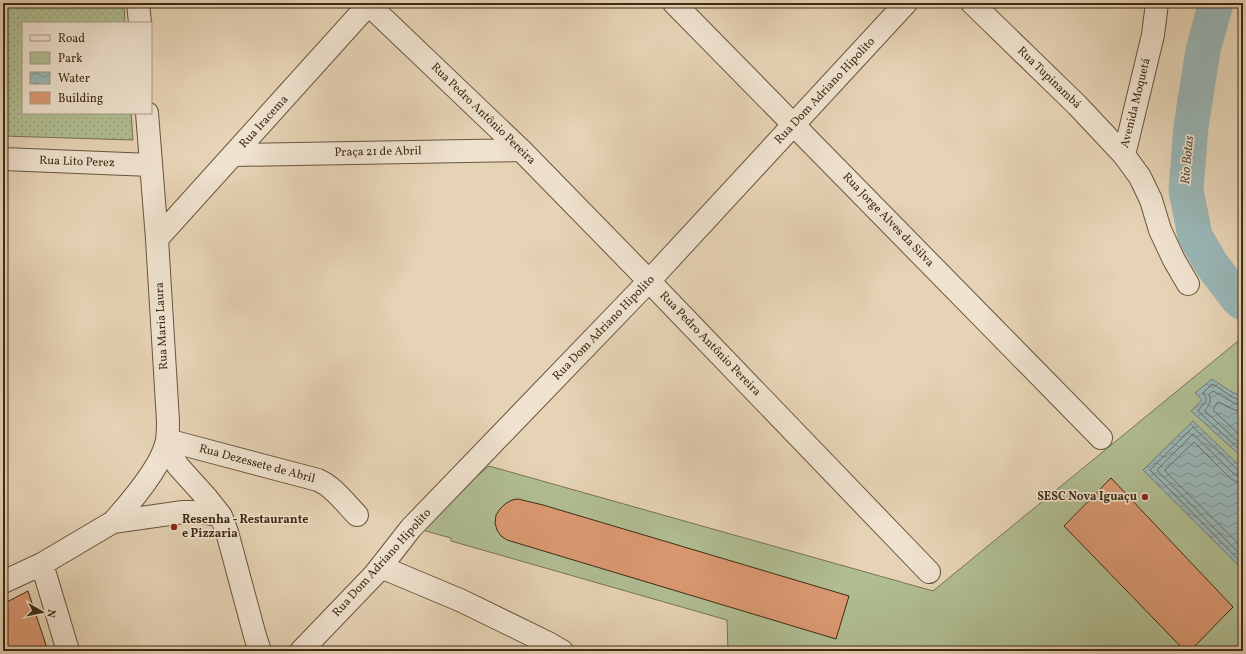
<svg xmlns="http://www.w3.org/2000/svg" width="1246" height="654" font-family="Vollkorn,serif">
  <defs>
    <pattern id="grass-dots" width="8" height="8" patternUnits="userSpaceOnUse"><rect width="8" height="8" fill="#b0be92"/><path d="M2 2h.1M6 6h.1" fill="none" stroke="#98a37d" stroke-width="1.8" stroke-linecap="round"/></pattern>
    <pattern id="water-waves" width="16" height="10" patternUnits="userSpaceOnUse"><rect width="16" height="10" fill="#99b6b6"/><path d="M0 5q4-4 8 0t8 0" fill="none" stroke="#7e9493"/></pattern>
  </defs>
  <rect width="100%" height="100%" fill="#e6d3b5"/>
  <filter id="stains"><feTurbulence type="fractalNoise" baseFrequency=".005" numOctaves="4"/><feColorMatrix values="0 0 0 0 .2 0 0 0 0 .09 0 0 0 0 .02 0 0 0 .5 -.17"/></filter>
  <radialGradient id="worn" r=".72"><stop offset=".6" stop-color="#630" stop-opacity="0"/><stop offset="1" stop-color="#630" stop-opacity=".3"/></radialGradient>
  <!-- grass -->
  <path fill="url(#grass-dots)" stroke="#777452" d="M124,6l1,17h-102v90h108l2,27 -130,-4v-129z"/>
  <!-- park -->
  <path fill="#b0be92" stroke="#777452" d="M1243,337v314h-515l-1,-31 -276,-79v-3l-36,-10 74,-62 444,125z"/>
  <!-- water -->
  <path fill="url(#water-waves)" stroke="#757e75" d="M1212,379l18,12 13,6v61l-52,-47 11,-11 -7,-7z
    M1193,421l50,48v101l-100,-100z"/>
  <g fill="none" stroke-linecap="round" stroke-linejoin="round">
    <!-- shore -->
    <path stroke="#6c7064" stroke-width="1" d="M1243,401c-12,-2 -20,-12 -31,-17l-9,9 3,5v3l-8,10 45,42
      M1243,406l-7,-2 -23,-13 -4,3c3,8 0,10 -4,17l38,35
      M1243,412l-8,-2 -17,-8 -1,1 -4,7 30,28
      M1243,472l-4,-1 -46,-44 -43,43 93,94
      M1243,477l-8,-2 -42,-41 -36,36 86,87
      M1243,483l-6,-1 -6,-3 -37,-37 -29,28 1,2 77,76"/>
    <!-- river -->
    <path stroke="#99b6b6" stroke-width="35" d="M1216,3l-13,47 -12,77 -5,63 9,46 17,29 26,34 5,4"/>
  </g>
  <!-- building -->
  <path fill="#db9972" stroke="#3e2b13" d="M1111,478l122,129 -43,44h-5l-121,-125z
    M518,499l25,6 306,91 -13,43 -329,-99 -6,-4 -4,-6 -2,-7 1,-8 4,-6 5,-5 7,-4z
    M28,591l20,60h-45v-47z"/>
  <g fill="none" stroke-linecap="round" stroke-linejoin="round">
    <!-- minor casing -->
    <g stroke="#68553c" stroke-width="24">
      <path id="minor" d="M138,3l2,20
        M367,3l154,147 128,131 280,291
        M674,3l427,435
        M972,3l105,102 47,50 16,22 11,23 9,30 14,30 14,24
        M234,155l287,-5
        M1124,155l29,-120 4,-32
        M3,159l148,6
        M157,239l213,-236
        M167,440l6,18 5,8 28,31 15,19 6,16 28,104 5,15
        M167,440l151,40c16,7 27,23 39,35
        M113,522c17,-19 50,-58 54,-82 1,-6 1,-13 1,-19l-11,-182 -10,-126
        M42,564l26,87
        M381,567l81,34 88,43 12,7
        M3,582l39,-18 71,-42 70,-10h20l18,4
        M301,651l74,-77 36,-46 238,-247 257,-278"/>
    </g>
    <!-- minor -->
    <use href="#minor" stroke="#efe2cf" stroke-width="22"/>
  </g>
  <!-- markers -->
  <g fill="#8f2418" stroke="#efe2cf" stroke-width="1.5">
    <circle cx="1145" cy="497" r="4"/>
    <circle cx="174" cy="527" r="4"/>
  </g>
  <g text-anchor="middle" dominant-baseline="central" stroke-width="3.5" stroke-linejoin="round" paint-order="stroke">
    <!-- street labels -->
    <g font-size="12" fill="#3e2b13" stroke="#efe2cf">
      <text transform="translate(1049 78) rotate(44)">Rua Tupinambá</text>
      <text transform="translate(825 91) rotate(-47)">Rua Dom Adriano Hipolito</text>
      <text transform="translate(1136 103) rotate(-76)">Avenida Moquetá</text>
      <text transform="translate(483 114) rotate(44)">Rua Pedro Antônio Pereira</text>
      <text transform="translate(264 122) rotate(-48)">Rua Iracema</text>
      <text transform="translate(378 152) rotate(-1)">Praça 21 de Abril</text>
      <text transform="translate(77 162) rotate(2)">Rua Lito Perez</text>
      <text transform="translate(888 220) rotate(46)">Rua Jorge Alves da Silva</text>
      <text transform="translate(162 326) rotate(-93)">Rua Maria Laura</text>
      <text transform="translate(604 328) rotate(-46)">Rua Dom Adriano Hipolito</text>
      <text transform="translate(710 344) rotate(46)">Rua Pedro Antônio Pereira</text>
      <text transform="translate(257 464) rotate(15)">Rua Dezessete de Abril</text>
      <text transform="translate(382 563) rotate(-48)">Rua Dom Adriano Hipolito</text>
    </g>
    <!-- poi labels -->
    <g font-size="12" font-weight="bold" fill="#3e2b13" stroke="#efe2cf" text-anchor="end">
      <text x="1137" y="497">SESC Nova Iguaçu</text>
      <text x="182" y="520" text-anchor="start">Resenha - Restaurante<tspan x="182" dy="14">e Pizzaria</tspan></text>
    </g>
    <!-- water labels -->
    <g font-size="13" font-style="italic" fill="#504734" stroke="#efe2cf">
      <text transform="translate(1188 160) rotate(-85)">Rio Botas</text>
    </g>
  </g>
  <!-- margin -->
  <rect width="1246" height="654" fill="none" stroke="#e6d3b5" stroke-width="16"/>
  <rect x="4" y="4" width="1238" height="646" fill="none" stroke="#3e2b13" stroke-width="2"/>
  <rect x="8" y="8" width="1230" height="638" fill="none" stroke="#3e2b13"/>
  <!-- legend -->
  <rect x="22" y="22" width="130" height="92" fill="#efe2cf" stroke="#a89984"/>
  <rect x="30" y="35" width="20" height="6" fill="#efe2cf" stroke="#a89984"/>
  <text x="58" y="42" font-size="12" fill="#3e2b13">Road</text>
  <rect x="30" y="52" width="20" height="12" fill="#b0be92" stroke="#a89984"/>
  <text x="58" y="62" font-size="12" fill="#3e2b13">Park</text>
  <rect x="30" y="72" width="20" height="12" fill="url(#water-waves)" stroke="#a89984"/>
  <text x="58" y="82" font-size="12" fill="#3e2b13">Water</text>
  <rect x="30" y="92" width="20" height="12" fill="#db9972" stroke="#a89984"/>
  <text x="58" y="102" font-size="12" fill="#3e2b13">Building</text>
  <!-- north arrow -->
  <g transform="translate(42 612) rotate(99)" stroke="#efe2cf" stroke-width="3" paint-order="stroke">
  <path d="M0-3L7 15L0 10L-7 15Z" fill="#3e2b13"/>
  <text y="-6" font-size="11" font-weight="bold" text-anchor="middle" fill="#3e2b13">N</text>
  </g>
  <rect width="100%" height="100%" filter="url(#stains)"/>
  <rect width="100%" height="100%" fill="url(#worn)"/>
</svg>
